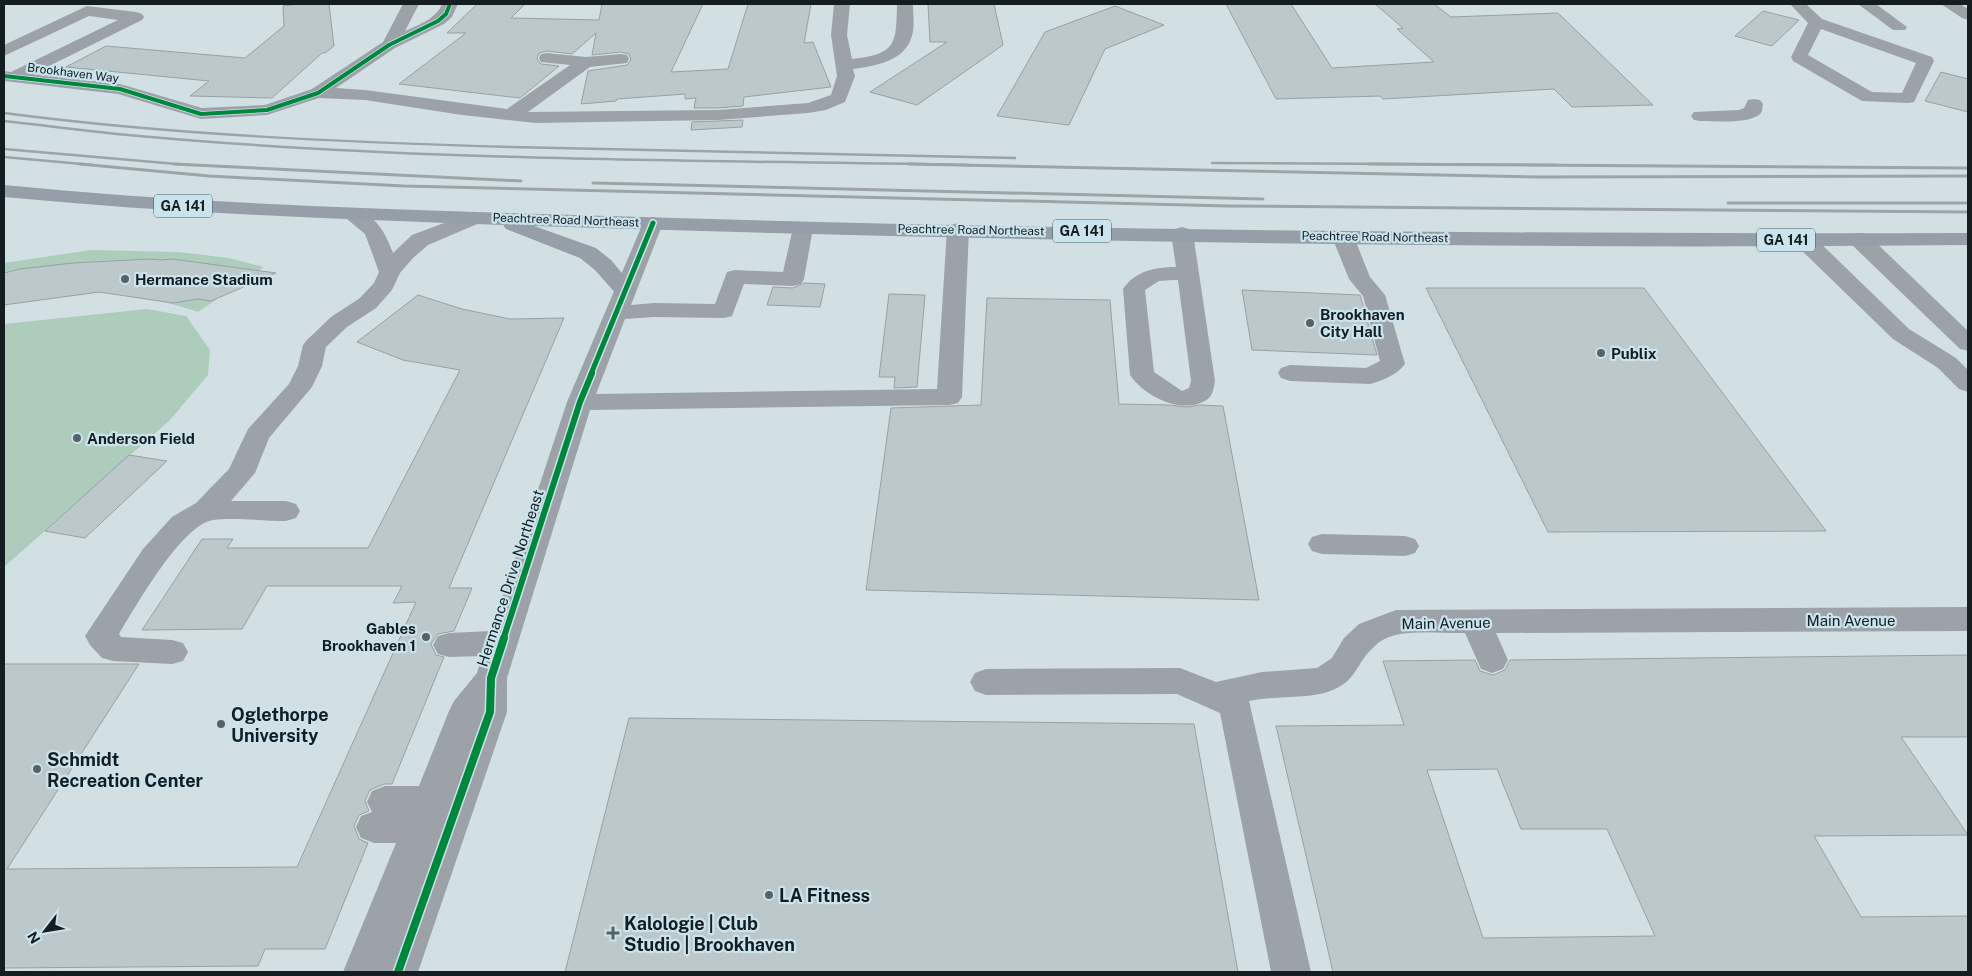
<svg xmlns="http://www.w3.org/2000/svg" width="1972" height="976" font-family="'Public Sans',sans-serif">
  <rect width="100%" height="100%" fill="#d2e0e4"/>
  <!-- green -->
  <path fill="#adccbc" d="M91,250l87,2 51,6 35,9 -66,45c-72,-24 -121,-25 -194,-9v-40z
    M147,309l39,7 24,34 -2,25 -38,45 -166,147v-243z"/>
  <!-- building -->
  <path fill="#bdc8ca" stroke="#96a1a3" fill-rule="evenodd" d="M299,4h30l5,42 -9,7h-3l-50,45 -82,-2 19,-15 -143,-14 40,-21 139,12 39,-32 -1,-20z
    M477,4h48l-14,14 88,2 3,-16h101l-32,68 57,-3 20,-65h63l-7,39 9,-1 18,45 -87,10 -1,9 -25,2h-24l2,-10 -11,1v-5l-68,5 -1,2 -35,3 7,-33 39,-6 4,-5 -2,-6 -8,-2 -29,3 4,-22 -24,21 -25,-3 -8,2 -2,6 4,5 18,2 -39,32 -121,-14 67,-51h-19z
    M928,4h66l9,41 -86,60 -47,-13 77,-50h-17z
    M1226,4h65l41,64 102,-6 -37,-33 6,-1 -28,-24h59l17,13 107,-4 95,92 -81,2 -18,-18 -171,10 -3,-3 -104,3z
    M1115,6l49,19 -59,24 -36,76 -72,-9 48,-84z
    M1763,11l36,9 -27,26 -37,-10z
    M1941,72l27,7v33l-43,-11z
    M743,120l-1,7 -51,3 1,-8z
    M150,259l11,1 11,-1 104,14 -65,28 -13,-2 -25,4 -74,-11 -95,13v-32l16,-4 53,-6z
    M804,283l21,1 -5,23 -53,-2 6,-18 20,1z
    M1426,288h218l182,243 -278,1z
    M1242,290l118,5 17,60 -125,-5z
    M889,294l36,1 -8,92 -23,1 1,-11h-16z
    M418,295l44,14 48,10 54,-1 -115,270h23l-18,43 -16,3 -7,10 5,11 8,2 -52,127h-8l-14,6 -5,11 4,10 -10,4 -5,11 5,13 9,4 -43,106h-60l-7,17 -254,2v-304h135l-132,205 290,-2 119,-265 -23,1 9,-17h-135l-25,43 -100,1 60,-91h31l-6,9h141l92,-178 -57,-10 -46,-18z
    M987,298l123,2 9,104 50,1 18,2 12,-2 24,1 36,194 -393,-10 25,-182 90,-3z
    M129,455l38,6 -82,77 -40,-7z
    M1968,655v82h-67l67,98 -154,1 47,81 107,-1v56h-635l-57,-246 128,-1 -21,-64 92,-1 5,11 13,4 12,-5 5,-10zM1497,769l24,60h86l48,107 -172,2 -56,-168z
    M629,718l565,6 44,248h-673z"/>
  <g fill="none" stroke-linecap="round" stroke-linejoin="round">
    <!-- minor -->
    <path fill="#9ca2a8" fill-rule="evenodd" d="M403,4h16l-14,27c15,-7 31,-12 37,-27h16l-6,13 -8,7 -49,24 -59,40 29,2 142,19 63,-44 -29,-3 -2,-4 2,-4 6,-1 39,4 35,-3 6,1 2,4 -2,4 -37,4 -62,45 190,-2 90,-7 23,-8 6,-19 -6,-41 3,-31h16l-3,31 5,24c45,-5 44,-15 45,-55h16c0,10 2,22 -1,32 -7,25 -36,30 -59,33l2,7 -10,26 -19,8 -18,3 -90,7 -182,3 -74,-8 -97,-15 -46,-2 -52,17 -66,4 -83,-25 -114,-13v-10l7,1 107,-52 -29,-4 -85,40v-11l83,-39 49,6 6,2 2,3 -2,3 -109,54 87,10 82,24 63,-3 47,-16 71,-47z
      M1790,4h16l16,15 110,38 2,4 -20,41 -6,1 -46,-2 -69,-40 -2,-4 17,-34zM1821,29l95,34 -14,30 -30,-1 -64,-37z
      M1858,4h18l31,23 -2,3h-12z
      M1941,4h19l8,5v11l-6,-2z
      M1754,99l6,1 3,4c-1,4 0,8 -4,11 -13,9 -44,6 -59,6l-6,-1 -3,-4 3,-4 45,-2 5,-2 4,-8z
      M351,208c25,6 34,24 42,45l19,-18 56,-21 7,-2 7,2 3,4 -3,4 -54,23 -15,13 -13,15 -8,17 -16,18 -29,19 -21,20 -4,19 -10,21 -43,51 -14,35 -24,28h55l10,3 4,7 -4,7 -10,3c-21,0 -54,-4 -73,-1 -32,5 -78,88 -94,114l2,3 51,3 11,3 5,9 -5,9 -11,3 -59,-3 -11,-3 -12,-13 -5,-9 58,-87 29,-32 24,-14 33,-34 19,-40 41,-45 9,-18 5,-21 4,-5 24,-23 29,-19 14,-15 5,-11 -14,-38 -24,-20 3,-4z
      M653,217l7,2 3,4 -32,82 23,-2 61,1 12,-32 8,-2 48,2 10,-44 3,-4 7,-2 7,2 3,4 -9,51 -3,5 -8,2 -49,-2 -12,32 -8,2 -70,-1 -29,2 -29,75 341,-5 10,-160 4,-4 7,-2 7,2 4,4 -7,168 -4,6 -9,2 -359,5 -83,268v34l-89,260h-75l53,-129h-22l-13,-5 -5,-11 5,-11 11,-4 -5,-10 5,-11 13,-5h34l30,-75 5,-10 23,-28 5,-17 -33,1 -11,-3 -5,-9 5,-9 11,-3 42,-2 76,-229 76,-179 3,-4z
      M1182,227l7,2 4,4 22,148c-1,6 -2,14 -7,18 -25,17 -63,-2 -78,-24l-7,-86c12,-18 32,-22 53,-22l-5,-34 4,-4zM1174,280h4l13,101 -2,7 -7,3 -28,-19 -9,-82 14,-9z
      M1343,231l8,1 3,5 16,40 15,18 20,69c-7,10 -23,17 -35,20l-80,-3 -9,-3 -3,-5 3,-5 9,-3 76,3 14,-7 -17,-65 -14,-17 -17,-42 3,-5z
      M1859,233l8,1 101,97v20l-8,-2 -109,-105 -3,-5 3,-5z
      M1804,234l8,1 97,94 47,29 12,12v22l-9,-3 -21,-21 -45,-29 -97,-94 -3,-5 3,-5z
      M1322,534l83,2 10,3 4,7 -4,7 -10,3 -83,-2 -10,-3 -4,-7 4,-7z
      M1968,607v24l-472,2 12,27 -5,9 -11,4 -11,-4 -16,-36c-23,1 -66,-5 -84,8 -5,3 -10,9 -14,13 -12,15 -13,27 -34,36 -24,10 -57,5 -84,11l62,271h-40l-51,-259 -43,-19 -191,1 -11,-4 -5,-9 5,-9 11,-4 194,-1 36,14 46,-10 55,-4 15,-10 12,-20 15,-14 37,-14z"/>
    <!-- highway -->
    <path fill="#969fa7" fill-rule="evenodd" d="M4,185c223,22 447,26 671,33 431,13 862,16 1293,15v12c-478,5 -956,-4 -1434,-19l62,22 15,12 25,30 -3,5 -8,2 -8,-2 -22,-25 -15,-12 -74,-29 -3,-4c-167,-6 -333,-12 -499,-28z"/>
    <!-- rail-far1 -->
    <path stroke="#9ca4a8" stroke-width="2.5" d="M4,113c168,22 338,29 507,34 168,5 336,8 504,11
      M4,121c45,5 90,11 135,15 276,25 554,24 830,29
      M4,149l184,16
      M4,157l89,8
      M1212,163l346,2"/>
    <!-- rail -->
    <path stroke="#9ca4a8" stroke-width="3" d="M80,164l129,12 195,10 824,20 740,6
      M174,164l347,17
      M909,164l627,13 432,-1
      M1369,164l599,4
      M593,183l670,16
      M1728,203h240"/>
    <!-- cycleway-far3 casing -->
    <g stroke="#cae3ec" stroke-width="5.5">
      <path id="cycleway-far3" d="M4,76l116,13 81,25 66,-4 51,-17 71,-48 49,-24 8,-7 4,-10"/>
    </g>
    <!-- cycleway-far2 casing -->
    <g stroke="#cae3ec" stroke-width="8">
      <path id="cycleway-far2" d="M591,374l62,-151"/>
    </g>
    <!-- cycleway-far1 casing -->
    <g stroke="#cae3ec" stroke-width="9">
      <path id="cycleway-far1" d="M503,640l77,-238 12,-29"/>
    </g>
    <!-- cycleway casing -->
    <g stroke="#cae3ec" stroke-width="11">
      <path id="cycleway" d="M398,972l92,-260 1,-34 13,-40"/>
    </g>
    <!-- cycleway-far3 -->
    <use href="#cycleway-far3" stroke="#00873e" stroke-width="4"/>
    <!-- cycleway-far2 -->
    <use href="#cycleway-far2" stroke="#00873e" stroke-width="5"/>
    <!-- cycleway-far1 -->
    <use href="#cycleway-far1" stroke="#00873e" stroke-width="6"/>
    <!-- cycleway -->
    <use href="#cycleway" stroke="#00873e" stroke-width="8"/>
  </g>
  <!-- markers -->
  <g fill="#566265" stroke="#cae3ec" stroke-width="2">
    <circle cx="125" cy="279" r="5"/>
    <circle cx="1310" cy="323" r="5"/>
    <circle cx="1601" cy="353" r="5"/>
    <circle cx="77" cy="438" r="5"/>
    <circle cx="426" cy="637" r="5"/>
    <circle cx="221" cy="724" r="5"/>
    <circle cx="37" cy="769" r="5"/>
    <circle cx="769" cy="895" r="5"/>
    <path d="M610.5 925.5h5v5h5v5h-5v5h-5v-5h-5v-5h5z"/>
  </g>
  <g text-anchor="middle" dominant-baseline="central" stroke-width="4.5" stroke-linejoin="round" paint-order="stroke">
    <!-- far-street labels -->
    <g font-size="12" fill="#141e21" stroke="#cae3ec">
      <text transform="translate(73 73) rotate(7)">Brookhaven Way</text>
      <text transform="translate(566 220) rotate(2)">Peachtree Road Northeast</text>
      <text transform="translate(971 230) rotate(1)">Peachtree Road Northeast</text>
      <text transform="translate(1375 237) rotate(1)">Peachtree Road Northeast</text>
    </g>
    <!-- shield labels -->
    <g fill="#cae3ec" stroke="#4b595e" stroke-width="1">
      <rect x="154" y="194.5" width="58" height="23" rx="4"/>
      <rect x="1053" y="219.5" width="58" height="23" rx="4"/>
      <rect x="1757" y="228.5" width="58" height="23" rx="4"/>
    </g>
    <g font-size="14" font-weight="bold" fill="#141e21">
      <text x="183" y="206">GA 141</text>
      <text x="1082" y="231">GA 141</text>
      <text x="1786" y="240">GA 141</text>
    </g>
    <!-- poi labels -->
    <g font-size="15" font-weight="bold" fill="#141e21" stroke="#cae3ec" text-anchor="start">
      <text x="135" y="279">Hermance Stadium</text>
      <text x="1320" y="314">Brookhaven<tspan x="1320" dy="17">City Hall</tspan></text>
      <text x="1611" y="353">Publix</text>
      <text x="87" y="438">Anderson Field</text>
      <text x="416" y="628" text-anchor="end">Gables<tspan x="416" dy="17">Brookhaven 1</tspan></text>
    </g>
    <!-- street labels -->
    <g font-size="15" fill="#141e21" stroke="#cae3ec">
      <text transform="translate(510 578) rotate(-72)">Hermance Drive Northeast</text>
      <text x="1851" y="620">Main Avenue</text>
      <text transform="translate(1446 623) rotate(-1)">Main Avenue</text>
    </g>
    <!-- near-poi labels -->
    <g font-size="18" font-weight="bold" fill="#141e21" stroke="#cae3ec" text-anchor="start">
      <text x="231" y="714">Oglethorpe<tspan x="231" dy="21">University</tspan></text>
      <text x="47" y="759">Schmidt<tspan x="47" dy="21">Recreation Center</tspan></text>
      <text x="779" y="895">LA Fitness</text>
      <text x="624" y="923">Kalologie | Club<tspan x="624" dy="21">Studio | Brookhaven</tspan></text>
    </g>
  </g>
  <!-- border -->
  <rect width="1972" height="976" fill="none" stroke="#141e21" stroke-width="10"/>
  <!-- north arrow -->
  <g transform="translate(45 931) rotate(239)" stroke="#cae3ec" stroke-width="4" paint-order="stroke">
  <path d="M0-4L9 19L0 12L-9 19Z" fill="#141e21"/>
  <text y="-8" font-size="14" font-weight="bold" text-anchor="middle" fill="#141e21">N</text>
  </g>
</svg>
